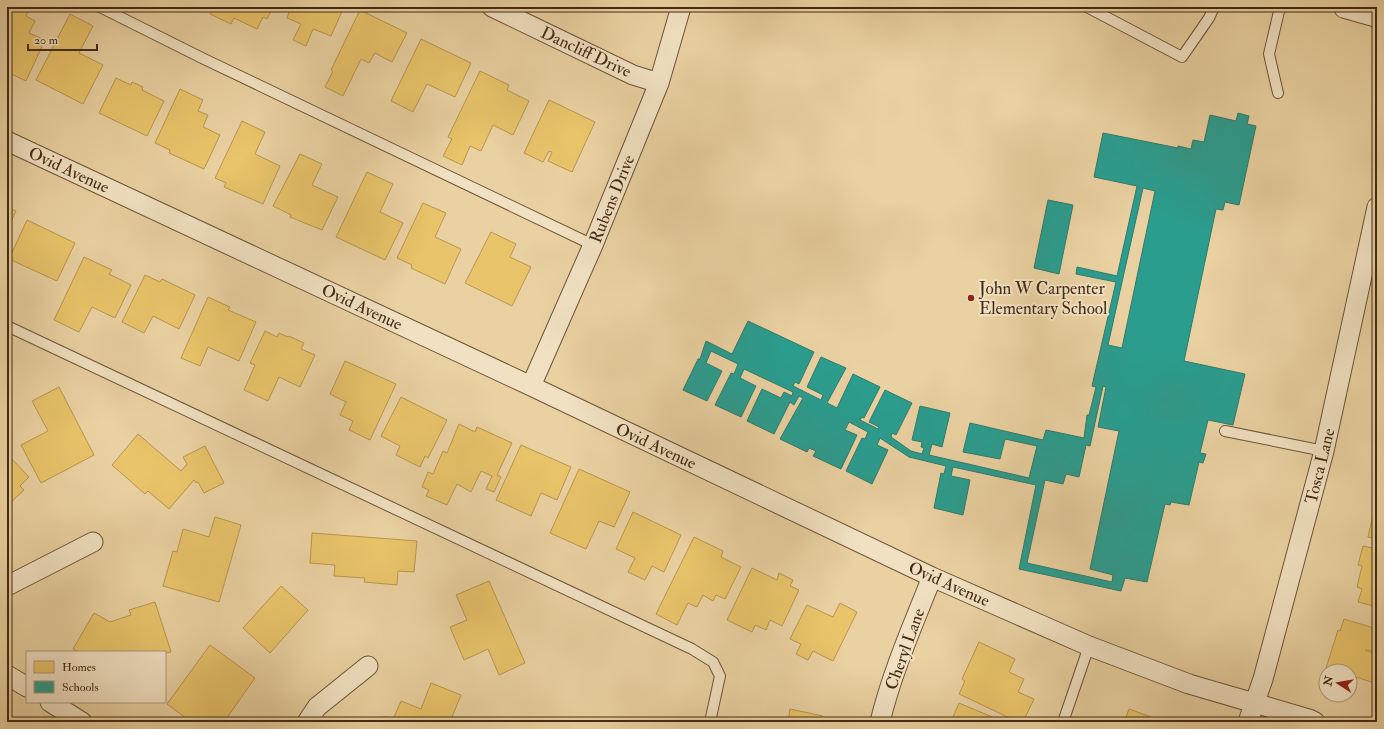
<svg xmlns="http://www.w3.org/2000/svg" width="1384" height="729" font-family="'IM FELL Double Pica',serif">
  <rect width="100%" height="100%" fill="#ead1a1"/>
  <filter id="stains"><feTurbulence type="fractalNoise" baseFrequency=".005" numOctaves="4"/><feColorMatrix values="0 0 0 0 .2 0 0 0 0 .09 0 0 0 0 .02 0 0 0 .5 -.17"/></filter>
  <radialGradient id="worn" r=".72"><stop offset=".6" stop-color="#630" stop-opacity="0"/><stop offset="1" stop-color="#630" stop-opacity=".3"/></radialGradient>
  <!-- homes -->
  <path fill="#e9c46a" stroke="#b79650" d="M7,7h23l-4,9 9,5 -6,12 16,7 -19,41 -19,-9z
    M214,7h59l-6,12 -4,-2 -6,12 -23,-11 -3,6 -21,-10z
    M291,7h53l-13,29 -18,-7 -7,17 -13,-6 8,-16 -14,-6z
    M360,10l47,23 -15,29 -17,-9 -6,10 -8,-4 -18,37 -18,-9 8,-16 -2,-1z
    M70,14l23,12 -14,27 24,12 -20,39 -47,-24z
    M421,39l50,24 -16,34 -28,-13 -14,28 -22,-11z
    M480,71l29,14 -2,5 22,11 -16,34 -20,-10 -12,26 -11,-5 -8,19 -19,-9 9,-17 -4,-2z
    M116,78l15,7 1,-3 11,5 -1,3 22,11 -17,35 -48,-23z
    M180,89l23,11 -5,11 10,4 -5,12 17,8 -16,34 -35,-16 1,-3 -15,-7z
    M549,100l46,22 -23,50 -24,-11 4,-9 -3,-1 -6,11 -19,-9z
    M242,121l23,11 -10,22 25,12 -17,38 -39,-17 2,-4 -11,-5z
    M300,154l22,10 -10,21 26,12 -16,33 -32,-13 1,-2 -18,-9z
    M367,172l26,12 -13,28 23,11 -18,37 -49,-23z
    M423,203l23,10 -11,24 26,12 -16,35 -34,-16 1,-3 -15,-7z
    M7,207l9,4 -9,19z
    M27,220l48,23 -18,38 -48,-22z
    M491,232l25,12 -6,13 21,10 -19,39 -47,-23z
    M84,257l28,13 -3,4 22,11 -16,33 -23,-11 -13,25 -25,-12z
    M145,275l15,7 2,-3 33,16 -16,34 -26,-13 -9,17 -22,-11z
    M208,297l22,10 -2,3 28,12 -17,39 -31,-14 -8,19 -19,-8z
    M265,331l12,6 2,-4 9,4 1,-1 15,7 -3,6 14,6 -15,32 -21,-10 -11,24 -24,-11 11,-25 -5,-2z
    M345,361l51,23 -26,56 -21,-10 4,-9 -13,-6 6,-13 -16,-8z
    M59,387l35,68 -53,28 -20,-38 27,-14 -16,-30z
    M401,397l46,23 -19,38 -3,-2 -5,11 -24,-12 4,-9 -19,-10z
    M459,424l16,8 2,-5 35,16 -15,32 4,2 -7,15 -8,-3 6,-13 -11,-5 -10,21 -14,-8 -10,21 -21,-9 3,-6 -7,-3 6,-15 5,2 10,-23 4,2z
    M138,434l43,37 6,-7 -4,-7 22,-11 19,37 -20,10 -6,-11 -2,1 -2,-3 -25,29 -21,-18 -3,3 -33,-29z
    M521,445l50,22 -14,33 -16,-7 -10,23 -35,-16z
    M7,454l22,23 -9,9 4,4 -17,16z
    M579,469l51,23 -16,35 -15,-6 -13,28 -36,-16z
    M1377,497v42l-9,-2z
    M633,512l48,23 -17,37 -12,-6 -7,14 -17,-8 7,-14 -19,-9z
    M215,517l26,8 -22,77 -56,-16 10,-35 4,1 6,-23 26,8z
    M312,533l105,8 -3,31 -16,-1 -1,14 -33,-3 1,-4 -31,-2 1,-11 -25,-2z
    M694,537l29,14 -2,6 20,10 -16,32 -9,-4 -3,6 -10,-6 -6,12 -9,-4 -11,22 -21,-11z
    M1363,546l14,3v58l-19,-5 4,-13 -5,-2 5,-21 -4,-1z
    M752,568l25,12 2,-7 14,7 -3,6 9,4 -17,36 -12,-6 -4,10 -11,-5 -3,7 -25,-12z
    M489,581l36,82 -26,12 -11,-26 -24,11 -14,-33 17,-7 -11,-25z
    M281,586l27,24 -38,43 -27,-25z
    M155,602l16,50 -6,1v-1h-86l-6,-3 21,-36 16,9 21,-7 -2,-5z
    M840,603l17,9 -24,49 -20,-10 -5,9 -12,-6 5,-10 -11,-5 17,-34 26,12z
    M1344,619l33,10v24l-11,-4v2l11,3v30l-27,-9v-4h-13l-11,-3 12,-38 2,1z
    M979,642l36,17 -6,13 15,7 -6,13 16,7 -11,23h-5l-59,-28 6,-13 -3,-2z
    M210,645l45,33 -31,44h-22l-8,-5 -3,5 -24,-18z
    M431,683l30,12 -11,27h-58l9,-21 20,8z
    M959,703l45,19h-63l2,-4 8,4z
    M790,709l33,7 -1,6h-34z
    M1129,709l36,13h-41z
    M387,717v5h-41v-3z"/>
  <!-- schools -->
  <path fill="#2a9d8f" stroke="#317a6a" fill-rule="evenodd" d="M1238,113l11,3 -2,8 9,2 -17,79 -14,-3 -2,8 -7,-1 -32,152 61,13 -12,51 -25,-5 -8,33 6,1 -3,9 -4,-1 -10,43 -18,-3 -1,3 -5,-1 -18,78 -22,-4 -4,13 -102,-22 17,-84 -83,-18 -2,9 19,4 -7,35 -29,-7 7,-35 3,1 2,-8 -37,-9 -29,-19 -3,7 11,5 -16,34 -26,-13 16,-33 3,1 3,-7 -19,-10 -4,8 12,5 -16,34 -28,-13 3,-5 -7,-3 -2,4 -27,-13 23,-41 -4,-2 -5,9 -4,-3 -16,32 -27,-13 15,-32 19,9 3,-6 8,4 1,-4 -49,-23 -4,9 16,8 -15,31 -26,-12 16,-32 3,1 4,-10 -27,-13 -5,12 16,8 -15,30 -24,-11 15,-31h2l6,-18 26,13 16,-33 66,31 -15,32 -4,-2 -2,4 28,14 2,-5 -16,-8 14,-30 25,11 -19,35 10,5 16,-34 27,13 -16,31 -2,-1 -2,3 18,9 1,-2 -10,-5 16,-32 27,13 -16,32 -4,-2 -1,4 20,14 11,3 2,-6 -3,-1 1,-5 -10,-2 8,-34 30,7 -8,34 -10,-3 -3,11 100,23 8,-32 -32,-7 -5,20 -37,-7 7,-29 73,17 3,-10 38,8 3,-23h2l7,-28 -4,-1 24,-104 -40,-8 1,-7 40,9 20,-90 -43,-9 9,-44 75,15v-2l13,3 2,-9 11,2 6,-27 26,6zM1143,188l12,3 -33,157 -14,-3zM1103,386l3,1 -8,40 21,4 -29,138 23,6 -1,7 -85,-19 18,-83 18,4 3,-10 13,3 7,-32 4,1z
    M1048,200l25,5 -14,69 -25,-6z"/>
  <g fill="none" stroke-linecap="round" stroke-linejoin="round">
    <!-- service casing -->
    <g stroke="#6c5437" stroke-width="12">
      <path id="service" d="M100,7l102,51 391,187
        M1087,7l95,50 27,-39 5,-11
        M1278,93l-9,-39 11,-47
        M7,326l685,323 21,13 7,14 -10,46
        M1225,431l99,20
        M1063,722l26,-76"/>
    </g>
    <!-- minor casing -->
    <g stroke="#6c5437" stroke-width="21">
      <path id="minor" d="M492,7l141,68 26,8
        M7,141l524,245 401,191 157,69 100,38 120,35 6,3
        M531,386l62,-141 66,-162 22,-76
        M7,586l86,-44
        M7,675l20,12
        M50,702l32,20
        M307,722l10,-15 51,-41
        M880,722c12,-50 33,-97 52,-145
        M1248,722l15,-43 61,-228 53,-244"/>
    </g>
    <!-- tertiary casing -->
    <g stroke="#6c5437" stroke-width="24">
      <path id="tertiary" d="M1345,7l32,9"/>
    </g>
    <!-- service -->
    <use href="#service" stroke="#f1e1c2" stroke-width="10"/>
    <!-- minor -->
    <use href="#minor" stroke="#f1e1c2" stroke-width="19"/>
    <!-- tertiary -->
    <use href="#tertiary" stroke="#f1e1c2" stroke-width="22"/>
  </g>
  <!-- markers -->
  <circle fill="#8f2418" stroke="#f1e1c2" stroke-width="1.5" cx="971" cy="298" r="4"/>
  <g text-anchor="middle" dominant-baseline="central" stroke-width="4" stroke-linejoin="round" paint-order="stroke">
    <!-- street labels -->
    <g font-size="17" fill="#422a14" stroke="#f1e1c2">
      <text transform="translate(586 52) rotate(25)">Dancliff Drive</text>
      <text transform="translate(69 170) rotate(25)">Ovid Avenue</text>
      <text transform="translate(612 199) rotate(-68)">Rubens Drive</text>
      <text transform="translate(362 307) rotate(25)">Ovid Avenue</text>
      <text transform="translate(656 446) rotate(25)">Ovid Avenue</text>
      <text transform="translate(1320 466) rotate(-76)">Tosca Lane</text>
      <text transform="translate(949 584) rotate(24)">Ovid Avenue</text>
      <text transform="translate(905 649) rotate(-70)">Cheryl Lane</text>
    </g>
    <!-- poi labels -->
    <g font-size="17" fill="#422a14" stroke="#f1e1c2" text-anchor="start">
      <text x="979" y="288">John W Carpenter<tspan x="979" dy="20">Elementary School</tspan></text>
    </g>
  </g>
  <!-- margin -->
  <rect width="1384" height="729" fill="none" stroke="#ead1a1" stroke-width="24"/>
  <rect x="8" y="8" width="1368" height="713" fill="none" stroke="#422a14" stroke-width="2"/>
  <rect x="12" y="12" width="1360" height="705" fill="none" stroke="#422a14"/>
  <!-- legend -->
  <rect x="26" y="651" width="140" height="52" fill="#f1e1c2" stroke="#ab987c"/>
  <rect x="34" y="661" width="20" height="12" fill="#e9c46a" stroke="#ab987c"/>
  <text x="62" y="671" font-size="12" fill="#422a14">Homes</text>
  <rect x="34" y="681" width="20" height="12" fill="#2a9d8f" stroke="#ab987c"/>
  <text x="62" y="691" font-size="12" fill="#422a14">Schools</text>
  <!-- north arrow -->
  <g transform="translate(1338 683) rotate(282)"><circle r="19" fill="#f1e1c2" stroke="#ab987c"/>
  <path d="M0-3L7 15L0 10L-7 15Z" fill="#8f2418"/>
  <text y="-6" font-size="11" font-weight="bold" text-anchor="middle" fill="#422a14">N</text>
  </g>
  <!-- scale -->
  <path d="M28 44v6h69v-6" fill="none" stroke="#422a14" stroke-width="2"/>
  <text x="34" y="44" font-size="12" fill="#422a14" stroke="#f1e1c2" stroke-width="3" paint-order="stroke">20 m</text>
  <rect width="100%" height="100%" filter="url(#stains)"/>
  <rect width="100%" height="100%" fill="url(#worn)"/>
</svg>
